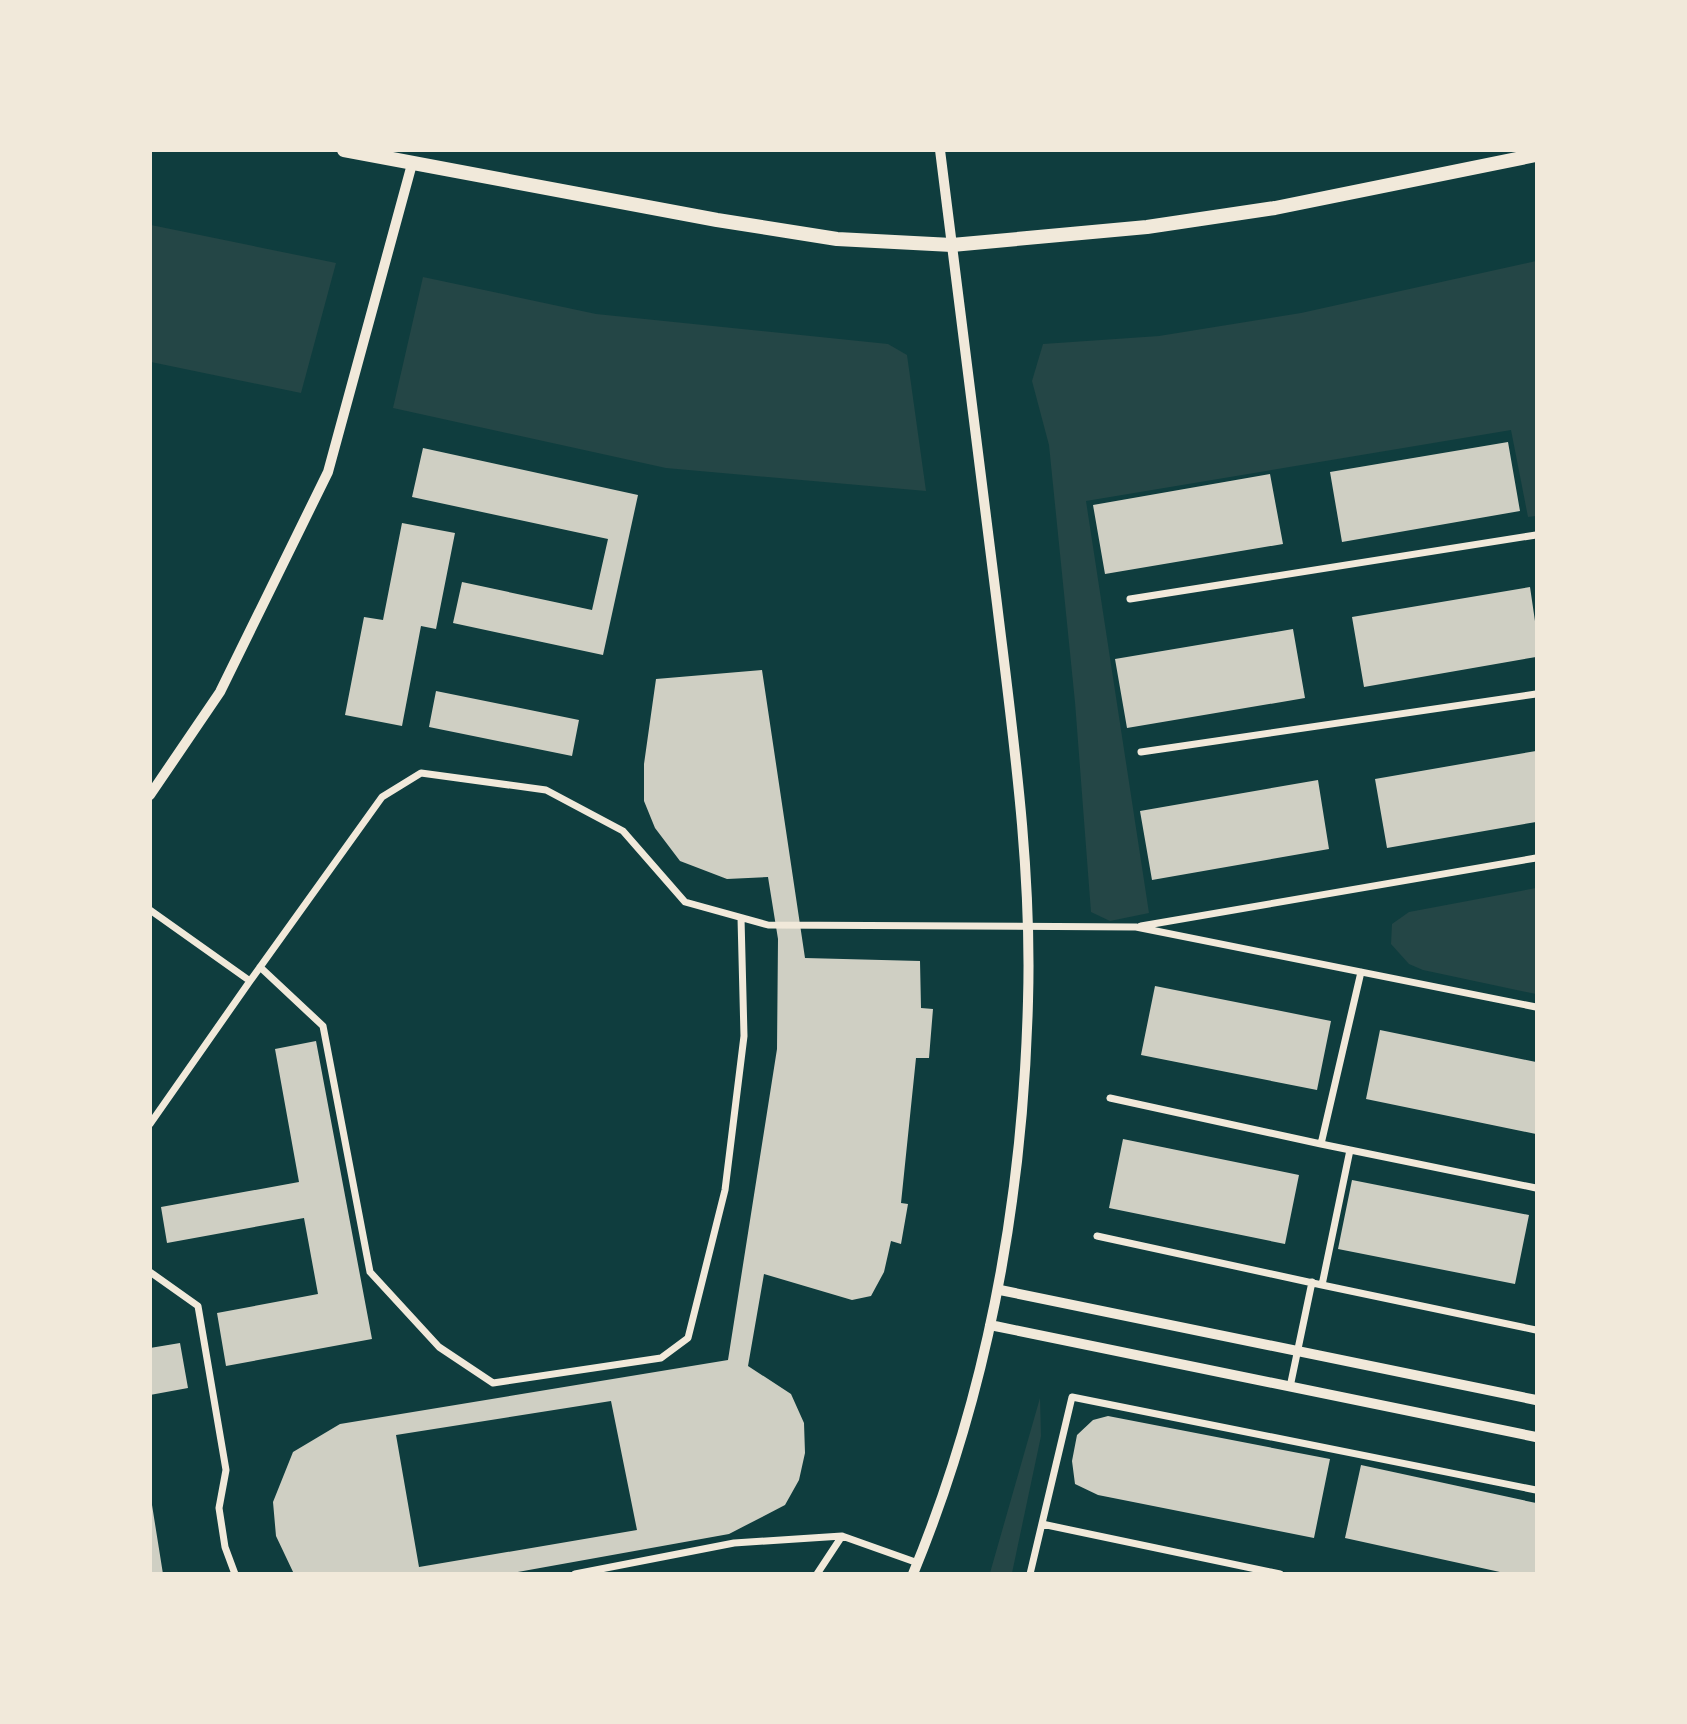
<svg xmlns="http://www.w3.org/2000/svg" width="1687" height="1724" font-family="Karla,sans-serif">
  <rect width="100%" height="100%" fill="#0f3d3e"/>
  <!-- green -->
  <path fill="#244646" d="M151,225l185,38 -35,130 -150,-31z
    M1536,261v255l-8,1 -17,-87 -425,71 63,412 -39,8 -19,-9 -16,-210 -26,-257 -17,-64 11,-37 116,-8 142,-23z
    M423,277l173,37 292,30 19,11 19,136 -260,-23 -273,-60z
    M1536,888v106l-113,-24 -14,-6 -18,-20 1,-20 17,-12z
    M1040,1398l1,38 -29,137h-22z"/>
  <!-- building -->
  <path fill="#cfcfc3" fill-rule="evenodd" d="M1508,442l12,69 -178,31 -12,-70z
    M423,448l215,47 -35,160 -150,-32 9,-41 130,28 16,-71 -196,-42z
    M1270,474l13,70 -178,30 -12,-69z
    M402,523l53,10 -19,96 -15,-3 -19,100 -57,-11 19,-98 19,3z
    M1530,587l6,41v29l-172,30 -12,-70z
    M1293,629l12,69 -178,30 -12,-69z
    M762,670l43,288 115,3 1,47 12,1 -4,49h-13l-15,145 7,1 -7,40 -10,-3 -7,31 -13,24 -19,4 -88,-26 -16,92 43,28 13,29 1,30 -6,27 -14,25 -56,29 -223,40h-212l-18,-38 -3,-34 20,-50 47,-28 388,-64 49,-311 1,-110 -10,-62 -41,2 -47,-18 -25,-33 -11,-27v-37l12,-85zM611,1401l26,129 -218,37 -23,-132z
    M436,691l143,29 -7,36 -143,-29z
    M1536,751v71l-149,26 -12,-69z
    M1318,780l11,69 -177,31 -12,-69z
    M1155,986l176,35 -14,69 -176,-35z
    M1380,1030l156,32v72l-170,-35z
    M316,1041l56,298 -146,27 -9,-53 101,-19 -14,-76 -137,25 -6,-36 138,-25 -24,-133z
    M1123,1139l176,36 -14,69 -176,-36z
    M1352,1180l177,35 -14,69 -177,-35z
    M180,1343l8,45 -38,7v-47z
    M1108,1416l222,43 -16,79 -216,-43 -23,-11 -3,-23 5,-26 16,-15z
    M1361,1465l175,38v71h-27l-164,-36z
    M150,1505h2l11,69h-13z"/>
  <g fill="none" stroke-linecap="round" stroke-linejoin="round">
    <!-- minor -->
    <path stroke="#f1e9da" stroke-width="7" d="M1130,599l406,-64
      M1141,752l395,-58
      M150,910l100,71 -100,143
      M1141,926l395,-68
      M260,967l63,59 47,246 69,75 54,36 168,-25 27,-20 37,-148 19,-154 -3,-118
      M250,981l132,-184 39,-24 125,17 77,41 62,71 83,23 368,2 400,80
      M1110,1098l211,46 40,-172
      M1321,1144l215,44
      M1097,1236l225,49 28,-135
      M150,1272l48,34 28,164 -7,38 6,39 10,27
      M1322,1285l214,45
      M1290,1387l22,-105
      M1042,1524l238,50
      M575,1574l159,-31 108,-7
      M817,1574l25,-38 76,27
      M1030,1574l42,-177 464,93"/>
    <!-- tertiary -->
    <path stroke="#f1e9da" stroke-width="10" d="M150,795l70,-103 108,-220 84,-308
      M1000,1290l536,110
      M990,1325l546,112
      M913,1574c75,-182 110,-378 115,-573 4,-133 -15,-265 -31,-397 -19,-151 -37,-302 -57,-454"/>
    <!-- primary -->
    <path stroke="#f1e9da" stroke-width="14" d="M344,150l373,70 120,19 115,6 195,-18 128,-19 261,-53"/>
  </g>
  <!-- border -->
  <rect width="1687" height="1724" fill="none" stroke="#f1e9da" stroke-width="304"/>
</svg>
